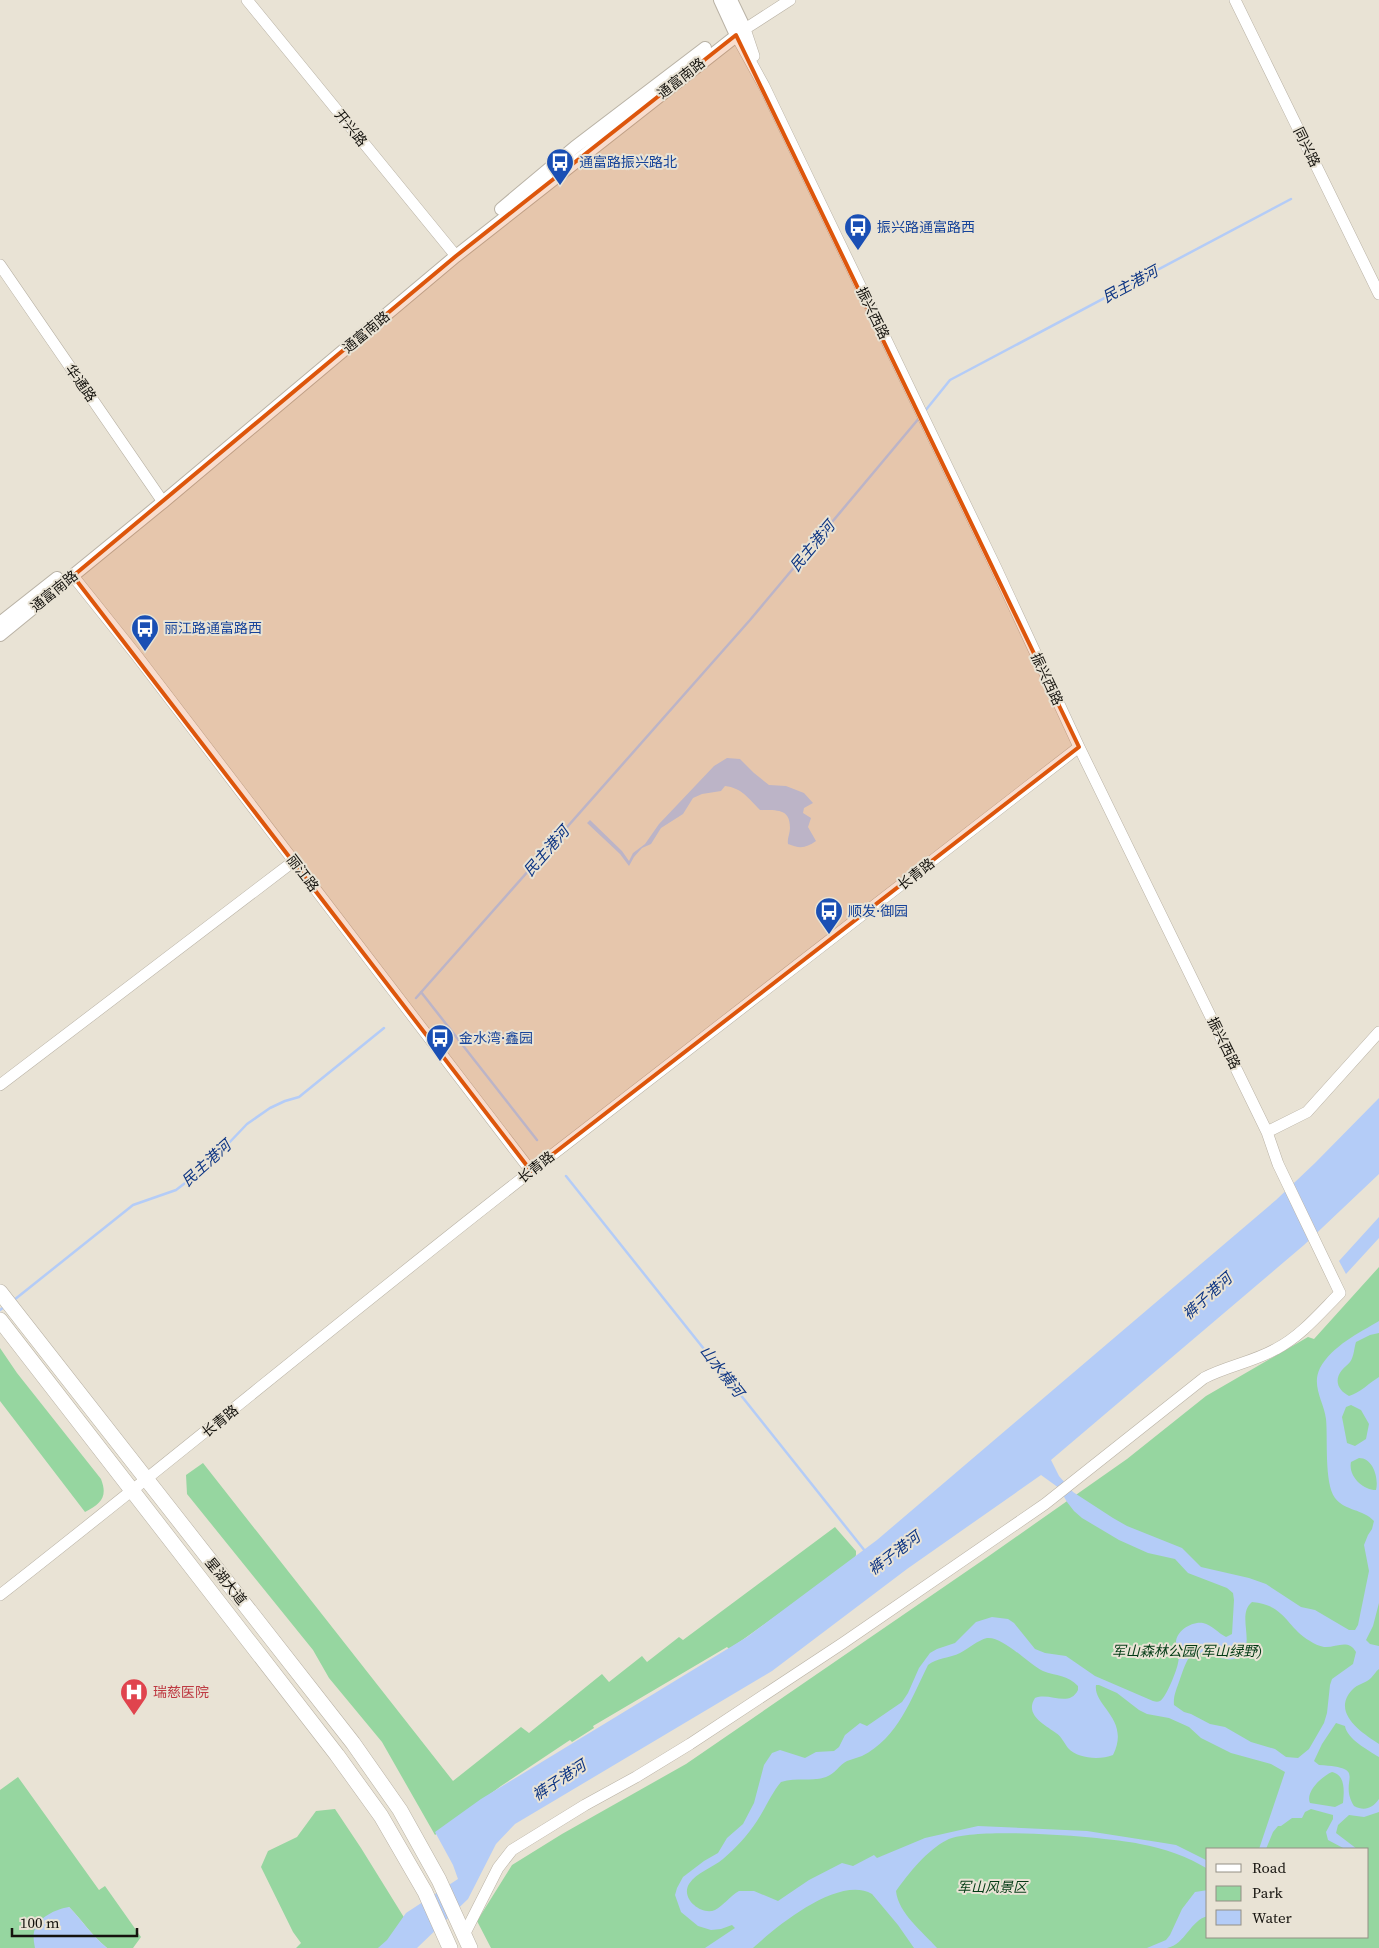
<svg xmlns="http://www.w3.org/2000/svg" width="1379" height="1948" font-family="'Source Serif 4','Noto Sans SC',serif">
  <rect width="100%" height="100%" fill="#e9e3d5"/>
  <!-- green -->
  <path fill="#96d6a0" fill-rule="evenodd" d="M1379,1267v681h-888l-14,-27 35,-56 50,-31 124,-70 300,-206 141,-99 79,-63 102,-59 6,2zM1208,1849h160v88h-160z
    M0,1348l17,25 84,106c7,18 0,25 -16,33l-85,-111z
    M203,1463l250,318 68,-54 8,6 73,-59 7,8 33,-26 5,6 32,-25 4,3 152,-113 21,24v4l-2,5 -113,81 -12,8 -2,-2 -134,79 1,2 -22,14 -2,-2 -69,46 -66,49 -53,-93 -53,-64 -16,-28 -126,-156 -1,-19z
    M18,1777l81,113 6,-4 36,51 -8,11h-26c-15,-12 -25,-28 -38,-41l-34,24v17h-35v-158z
    M335,1809l26,39 44,71 -18,29h-91l5,-5 -8,-11 -32,-65 7,-16 29,-14 19,-26z"/>
  <!-- water -->
  <path fill="#b4ccf7" fill-rule="evenodd" d="M727,758l13,1 14,14 15,12 17,1 18,7 9,10 -9,5 -1,5 8,5 -3,9 8,14c-10,7 -16,8 -28,3 -1,-6 2,-10 2,-16 0,-21 -15,-17 -30,-18 -12,-12 -18,-22 -35,-24l-4,5 -19,3 -9,4 -10,16 -22,14 -10,16 -9,4 -8,9 -5,9 -9,-12 -33,-31 3,-3 32,31 7,10 4,-8 12,-9 14,-20 55,-58z
    M1379,1098v76l-75,71 -253,215 8,16 14,16 40,26 14,8 55,22 19,19 48,11 17,6 35,23 14,3 34,20h6l3,-5 11,-54 -5,-26 4,-10 4,-6 2,-8c-11,-12 -29,-10 -39,-23 -11,-15 -7,-60 -9,-79 -2,-17 -15,-33 -6,-51 12,-22 39,-35 59,-47v12l-9,2 -14,7c-2,6 -2,15 -6,20 -2,3 -6,5 -8,8 -9,11 -3,21 7,26 11,-3 20,-13 30,-19v226l-6,23 -7,14 4,4 9,2v23c-3,2 -5,6 -8,9 -5,5 -14,6 -19,12 -21,23 10,43 27,54v13c-11,-7 -32,-18 -34,-31l-9,-3 -14,21 -8,17 5,4c52,3 18,14 35,41 10,5 18,3 25,-7v13l-15,5 -15,-2 -11,10 -2,8 21,16h-12l-17,-9 -2,-8 7,-13v-4l-22,-6 -6,3 -3,6h-10l-11,8h-3l-5,6 -7,17h-7l26,-77 -14,-8 -40,-11 -30,-15 -12,-11 -20,-9 -22,-4 -8,-4 -22,-17 -18,-8h-3c-3,21 35,34 17,70 -13,5 -35,4 -45,-7 -4,-5 -6,-11 -12,-15 -11,-8 -32,-18 -21,-35 15,-6 34,10 43,-8v-4c-10,-11 -22,-10 -35,-15 -15,-7 -40,-35 -56,-33 -9,2 -19,11 -27,15 -10,5 -24,5 -32,12 -17,34 -30,73 -66,91 -5,2 -10,3 -15,5 -8,4 -12,13 -21,16 -14,5 -29,0 -45,5 -10,12 -16,27 -24,39 -10,15 -21,27 -34,38 -11,9 -26,13 -34,25 -9,15 13,32 26,26 8,-4 15,-14 24,-19h15l24,10 31,-21 33,-17 11,3 21,-11 3,3 48,-20 53,-12 109,5 77,12 12,2 32,16v8c-20,-12 -44,-21 -68,-25 -33,-7 -166,-18 -193,-4 -20,10 -38,33 -51,51 2,22 27,41 41,57h-23l-16,-23 -26,-31c-33,-19 -95,32 -119,54h-48l30,-20 -3,-3 -11,4 -10,1 -13,-4 -17,-14 -6,-17 2,-7 6,-11 21,-16 14,-8 9,-15 16,-14 11,-21 10,-38 8,-12 8,-3 25,8 11,-6 18,-1 5,-4 6,-12 15,-12 7,3 35,-24 6,-9 11,-25 11,-15 7,-4 18,-6 21,-21 16,-5 16,2 6,4 21,26 10,4 21,3 29,20 58,25c3,1 5,1 7,0 6,-3 17,-31 18,-38 2,-7 -1,-12 -2,-19 -1,-13 16,-23 27,-21 9,2 15,10 23,14l6,-3 2,-34 -1,-7 -6,-5 -39,-15 -13,-14 -27,-6 -29,-13 -37,-22 -8,-7 -7,-9 -8,-14 -18,-13 -134,94 -135,102 -257,153 -19,20 -28,55 -51,49h-39l9,-8 19,-27 52,-34 -5,-14 -18,-33 46,-33 266,-162 130,-97 399,-340 39,-37zM1351,1405l10,5 8,14 -3,15 -11,7 -8,-3 -5,-26 4,-10zM1359,1458c14,0 20,20 17,32 -13,0 -28,-14 -25,-28zM1252,1602c34,3 34,25 58,39 4,3 9,5 14,6 12,1 24,-9 32,5l-3,12 -21,15 -2,6 -3,28 -3,10 -15,26 -11,9 -12,-1 -11,-8 -24,-7 -26,-15 -15,-3 -19,-10 -7,-2 -10,-7c-1,-9 3,-17 6,-26 2,-6 4,-12 7,-18 13,-21 37,8 53,-5 16,-13 -4,-41 12,-54zM1332,1772c14,3 12,20 11,31l-8,4 -25,-4c-5,-11 12,-27 22,-31z
    M1379,1217v21l-33,36 -7,-13z
    M1208,1890v26c-18,4 -22,28 -41,32 -6,0 -14,0 -20,0l19,-8 4,-5 12,-26 13,-17z
    M69,1907c13,13 23,29 38,41h-72c-1,-5 -2,-12 -1,-16 4,-15 22,-23 35,-25z"/>
  <g fill="none" stroke-linecap="round" stroke-linejoin="round">
    <!-- stream -->
    <path stroke="#b4ccf7" stroke-width="2.5" d="M925,411l25,-31 341,-181
      M421,992l116,148
      M416,998l334,-378 170,-203
      M566,1176l299,375
      M14,1300l119,-95 43,-15 30,-23 41,-43 23,-16 15,-7 14,-4 85,-69
      M0,1310l5,-4"/>
    <!-- tertiary casing -->
    <g stroke="#b9b2a5" stroke-width="12">
      <path id="tertiary" d="M247,0l209,256
        M1235,0l144,294
        M736,35l28,51 232,482 83,179 188,385 40,-20 72,-80
        M754,56l-9,-27 45,-29
        M0,265l163,237
        M73,576l64,80 394,515
        M0,1085l294,-224
        M0,1595c179,-140 354,-286 534,-426 181,-141 364,-280 545,-422
        M464,1935l34,-67 14,-18 73,-45 51,-28 54,-33 153,-101 202,-139 159,-126c23,-12 49,-16 72,-29 25,-13 44,-36 64,-56l-62,-129 -11,-32"/>
    </g>
    <!-- secondary casing -->
    <g stroke="#b9b2a5" stroke-width="14">
      <path id="secondary" d="M720,0l16,35
        M501,209l74,-62 130,-99
        M0,623l57,-45
        M0,635l163,-133 293,-246 289,-227 -14,-29"/>
    </g>
    <!-- primary casing -->
    <g stroke="#b9b2a5" stroke-width="16">
      <path id="primary" d="M0,1292l353,451 47,67 39,70 31,68
        M0,1320l337,435 44,61 44,76 25,56"/>
    </g>
    <!-- tertiary -->
    <use href="#tertiary" stroke="#fff" stroke-width="11"/>
    <!-- secondary -->
    <use href="#secondary" stroke="#fff" stroke-width="12"/>
    <!-- primary -->
    <use href="#primary" stroke="#fff" stroke-width="15"/>
  </g>
  <!-- marked area -->
  <path fill="#dd560c" fill-opacity="0.2" stroke="#dd560c" stroke-width="4" stroke-linejoin="round" d="M736,35l343,712 -548,424 -458,-595 383,-320z"/>
  <!-- icons -->
  <defs>
    <g id="bus-pin" transform="scale(1.4375)"><path d="M0 17L-7.5 6A9.5 9.5 0 1 1 7.5 6Z" fill="#1a4fb4" stroke="#e9e3d5"/><path d="M-5-6H5V4H4V6H2V4H-2V6H-4V4H-5ZM-3.5-4V0h7V-4ZM-3.5 1.2v1.5H-2V1.2ZM2 1.2v1.5H3.5V1.2Z" fill="#fff"/></g>
    <g id="hospital-pin" transform="scale(1.4375)"><path d="M0 17L-7.5 6A9.5 9.5 0 1 1 7.5 6Z" fill="#e0444e" stroke="#e9e3d5"/><path d="M-5-5h3v3.5h4V-5h3V5h-3V1.5h-4V5h-3Z" fill="#fff"/></g>
  </defs>
  <g fill-rule="evenodd">
    <use href="#bus-pin" x="560" y="162"/>
    <use href="#bus-pin" x="858" y="227"/>
    <use href="#bus-pin" x="145" y="628"/>
    <use href="#bus-pin" x="829" y="911"/>
    <use href="#bus-pin" x="440" y="1038"/>
    <use href="#hospital-pin" x="134" y="1692"/>
  </g>
  <g text-anchor="middle" dominant-baseline="central" stroke-width="4" stroke-linejoin="round" paint-order="stroke">
    <!-- street labels -->
    <g font-size="14" fill="#15130e" stroke="#e9e3d5">
      <text transform="translate(681 78) rotate(-38)">通富南路</text>
      <text transform="translate(351 128) rotate(51)">开兴路</text>
      <text transform="translate(1307 147) rotate(64)">同兴路</text>
      <text transform="translate(873 313) rotate(64)">振兴西路</text>
      <text transform="translate(366 332) rotate(-40)">通富南路</text>
      <text transform="translate(81 383) rotate(55)">华通路</text>
      <text transform="translate(54 591) rotate(-39)">通富南路</text>
      <text transform="translate(1047 679) rotate(65)">振兴西路</text>
      <text transform="translate(303 873) rotate(53)">丽江路</text>
      <text transform="translate(916 874) rotate(-38)">长青路</text>
      <text transform="translate(1224 1043) rotate(64)">振兴西路</text>
      <text transform="translate(536 1167) rotate(-38)">长青路</text>
      <text transform="translate(220 1421) rotate(-39)">长青路</text>
      <text transform="translate(226 1581) rotate(51)">星湖大道</text>
    </g>
    <!-- transit labels -->
    <g font-size="14" fill="#164399" stroke="#e9e3d5" text-anchor="start">
      <text x="579" y="162">通富路振兴路北</text>
      <text x="877" y="227">振兴路通富路西</text>
      <text x="164" y="628">丽江路通富路西</text>
      <text x="848" y="911">顺发·御园</text>
      <text x="459" y="1038">金水湾·鑫园</text>
    </g>
    <!-- park labels -->
    <g font-size="14" font-style="italic" fill="#033b15" stroke="#e9e3d5">
      <text x="1187" y="1651">军山森林公园(军山绿野)</text>
      <text x="992" y="1887">军山风景区</text>
    </g>
    <!-- health labels -->
    <g font-size="14" fill="#be3a42" stroke="#e9e3d5" text-anchor="start">
      <text x="153" y="1692">瑞慈医院</text>
    </g>
    <!-- water labels -->
    <g font-size="15" font-style="italic" fill="#0c3483" stroke="#e9e3d5">
      <text transform="translate(1130 284) rotate(-28)">民主港河</text>
      <text transform="translate(812 546) rotate(-50)">民主港河</text>
      <text transform="translate(546 851) rotate(-49)">民主港河</text>
      <text transform="translate(206 1163) rotate(-42)">民主港河</text>
      <text transform="translate(1207 1296) rotate(-42)">裤子港河</text>
      <text transform="translate(722 1371) rotate(52)">山水横河</text>
      <text transform="translate(894 1553) rotate(-37)">裤子港河</text>
      <text transform="translate(559 1780) rotate(-33)">裤子港河</text>
    </g>
  </g>
  <!-- legend -->
  <rect x="1206" y="1848" width="162" height="90" fill="#e9e3d5" stroke="#949085"/>
  <rect x="1216" y="1864" width="25" height="8" fill="#ffffff" stroke="#949085"/>
  <text x="1252" y="1873" font-size="15" fill="#15130e">Road</text>
  <rect x="1216" y="1886" width="25" height="15" fill="#96d6a0" stroke="#949085"/>
  <text x="1252" y="1898" font-size="15" fill="#15130e">Park</text>
  <rect x="1216" y="1910" width="25" height="15" fill="#b4ccf7" stroke="#949085"/>
  <text x="1252" y="1923" font-size="15" fill="#15130e">Water</text>
  <!-- scale -->
  <path d="M12 1928v8h125v-8" fill="none" stroke="#15130e" stroke-width="2.5"/>
  <text x="20" y="1928" font-size="15" fill="#15130e" stroke="#e9e3d5" stroke-width="4" paint-order="stroke">100 m</text>
</svg>
